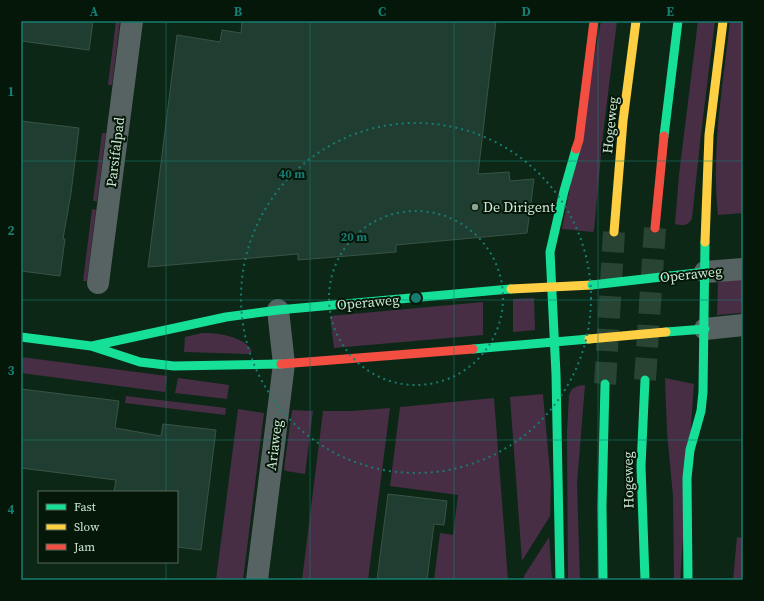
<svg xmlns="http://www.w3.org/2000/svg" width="764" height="601" font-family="'Source Serif 4',serif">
  <rect width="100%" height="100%" fill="#0c2716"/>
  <!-- green -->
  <path fill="#472e45" d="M116,21h4l-8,64h-4z
    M601,21h16l-14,113 -9,96 -1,2 -31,-3z
    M698,21h17l-14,113 -9,84c-3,8 -10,8 -17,6l4,-49z
    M730,21h13v192l-25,2c-7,-65 5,-130 12,-194z
    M102,133h4l-9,68h-4z
    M92,209l4,1 -9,71h-4z
    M743,279l-2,34 -24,2 1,-33z
    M534,298l1,32 -22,2v-33z
    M483,302v33l-149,13 -4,-32z
    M202,333c14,-1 44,4 50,18l-2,2 -2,1 -64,-2 1,-15z
    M21,357l146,19 -2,16 -144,-19z
    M178,378l51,7 -2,14 -52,-6z
    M665,378l29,6 -14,196h-6l-1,-84 -6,-64z
    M585,385l-8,98 3,97h-12l-1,-148 2,-37 3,-6 6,-3z
    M543,394l8,90 -1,32 -28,45 -12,-164z
    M126,396l100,12 -1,7 -100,-12z
    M494,398l14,182h-74l6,-47 13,2 5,-40 -68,-9 10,-79z
    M390,408l-22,172h-66l21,-169h29z
    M238,409l26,4 -21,167h-27z
    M292,410l21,1 -8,63 -19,-3 -2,-2z
    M549,537l3,43h-28v-4z
    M737,537l6,1v42h-10z"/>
  <!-- building -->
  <path fill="#1f3e31" stroke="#395346" d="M21,21h72l-4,29 -68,-9z
    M242,21h254l-18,153 31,-2 1,9 24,-2 -7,54 -131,12v7l-98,8v-6l-150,13 29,-232 43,7 2,-12 19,3z
    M21,121l58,7 -8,65 -8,46h2l-5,37 -39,-5z
    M21,389l98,12 -4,27 46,8 2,-12 53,6 -15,120 -24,-3v-55h-63l2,-12 -95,-12z
    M388,494l59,7 -3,24 -10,-1 -7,56h-50z"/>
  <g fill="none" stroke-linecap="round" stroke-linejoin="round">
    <!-- primary-tunnel -->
    <path stroke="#294432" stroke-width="22" stroke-dasharray="22 11" stroke-linecap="butt" d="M645,380l10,-152
      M605,384l9,-152"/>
    <!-- street -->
    <path stroke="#576362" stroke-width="22" d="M705,272l38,-3
      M98,283l34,-262
      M705,329l38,-4
      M257,580l27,-216 -6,-54"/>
    <!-- fast -->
    <path stroke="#16e098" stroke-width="9" d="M664,136l14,-115
      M670,276l35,-4
      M666,332l39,-3
      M21,337l70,9 49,16 34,4 107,-2
      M92,346l134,-29 52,-7 233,-21
      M473,349l116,-10
      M645,380l-4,86 4,114
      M560,580l-4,-206 -6,-122 14,-61 12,-42
      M603,580l-1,-74 3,-122
      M688,580l-1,-102 3,-28 11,-39 2,-19 2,-150"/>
    <!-- slow -->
    <path stroke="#ffcf43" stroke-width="9" d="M614,232l9,-111 13,-100
      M705,242l4,-107 14,-114
      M511,289l81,-4"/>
    <!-- jam -->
    <path stroke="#f24e42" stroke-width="9" d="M576,149l3,-9 15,-119
      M655,228l9,-92
      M281,364l192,-15"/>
    <!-- fast-bridge -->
    <path stroke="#16e098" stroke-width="9" d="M592,285l78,-9"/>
    <!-- slow-bridge -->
    <path stroke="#ffcf43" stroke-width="9" d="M589,339l77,-7"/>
  </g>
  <!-- grid -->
  <path fill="none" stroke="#187c73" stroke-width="1" stroke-opacity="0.55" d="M166,21v471M310,21v559M454,21v559M598,21v559M21,161h722M21,300h722M21,440h722M166,562v18"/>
  <!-- distance rings -->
  <g fill="none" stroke="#187c73" stroke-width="2" stroke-dasharray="2 4">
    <circle cx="416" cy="298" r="87"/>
    <circle cx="416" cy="298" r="175"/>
  </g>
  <!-- markers -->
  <circle fill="#89a490" stroke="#041709" stroke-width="1.5" cx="475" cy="207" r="4"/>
  <g text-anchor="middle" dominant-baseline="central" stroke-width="4" stroke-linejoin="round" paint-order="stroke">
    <!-- street labels -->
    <g font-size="14" fill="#cde7d2" stroke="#041709">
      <text transform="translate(610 125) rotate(-84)">Hogeweg</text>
      <text transform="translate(115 152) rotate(-83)">Parsifalpad</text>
      <text transform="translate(691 274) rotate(-6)">Operaweg</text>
      <text transform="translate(368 302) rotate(-5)">Operaweg</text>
      <text transform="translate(274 445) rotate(-83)">Ariaweg</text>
      <text transform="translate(628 480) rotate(-91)">Hogeweg</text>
    </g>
    <!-- poi labels -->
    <g font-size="14" fill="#cde7d2" stroke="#041709" text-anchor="start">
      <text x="483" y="207">De Dirigent</text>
    </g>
  </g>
  <circle cx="416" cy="298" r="6" fill="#187c73" stroke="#041709" stroke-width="2"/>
  <g font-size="12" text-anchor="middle" font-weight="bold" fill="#187c73" stroke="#041709" stroke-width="4" stroke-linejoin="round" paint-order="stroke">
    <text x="292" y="178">40 m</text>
    <text x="354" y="241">20 m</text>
  </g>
  <!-- border -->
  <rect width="764" height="601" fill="none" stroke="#041709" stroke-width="44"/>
  <!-- legend -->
  <rect x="38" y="491" width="140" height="72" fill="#041709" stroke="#546a59"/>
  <rect x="46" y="504" width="20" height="6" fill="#16e098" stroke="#546a59"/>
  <text x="74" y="511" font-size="12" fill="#cde7d2">Fast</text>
  <rect x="46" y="524" width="20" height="6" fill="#ffcf43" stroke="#546a59"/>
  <text x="74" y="531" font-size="12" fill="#cde7d2">Slow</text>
  <rect x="46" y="544" width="20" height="6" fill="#f24e42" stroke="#546a59"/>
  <text x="74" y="551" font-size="12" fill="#cde7d2">Jam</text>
  <rect x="22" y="22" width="720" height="557" fill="none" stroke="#187c73" stroke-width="1.5"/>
  <g font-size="13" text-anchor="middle" font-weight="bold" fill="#187c73">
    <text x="94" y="16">A</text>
    <text x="238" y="16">B</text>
    <text x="382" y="16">C</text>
    <text x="526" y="16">D</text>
    <text x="670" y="16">E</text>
    <text x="11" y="96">1</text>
    <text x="11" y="235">2</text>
    <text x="11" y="375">3</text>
    <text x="11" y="514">4</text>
  </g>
</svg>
